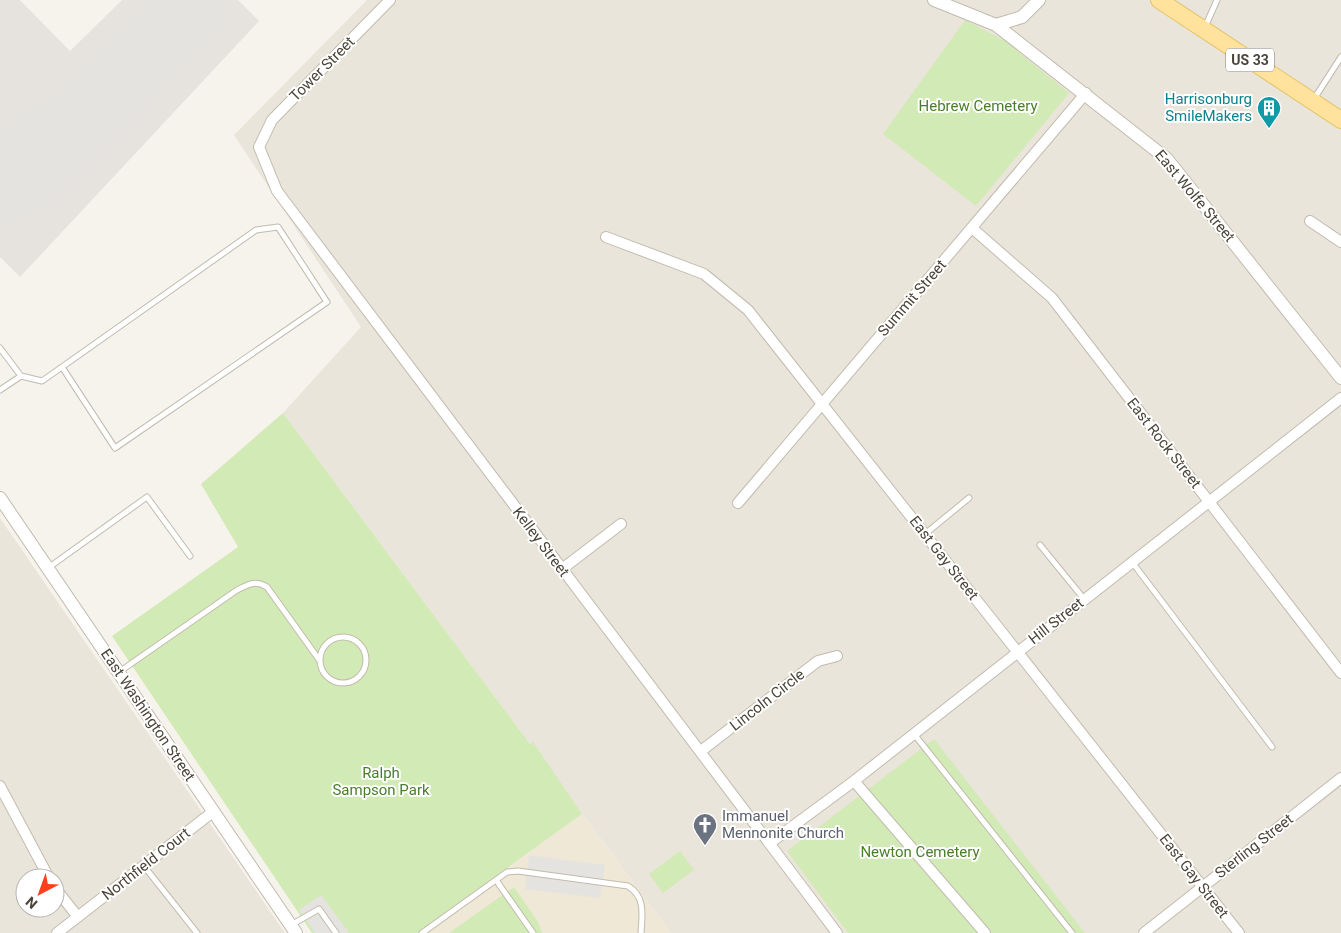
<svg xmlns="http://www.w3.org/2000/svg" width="1341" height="933" font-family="Roboto,sans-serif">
  <rect width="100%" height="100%" fill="#f6f3ec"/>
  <!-- residential -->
  <path fill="#eae5da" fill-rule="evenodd" d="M367,0h974v933h-670l-388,-520 78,-86 -127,-192z
    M0,518l285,415h-285zM25,878h30v30h-30z"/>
  <!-- industrial -->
  <path fill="#e6e2dd" d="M0,0h20l50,51 52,-51h116l21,21 -239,256 -20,-20z"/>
  <!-- education -->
  <path fill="#efe8d6" d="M582,814l89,119h-254z"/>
  <!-- green -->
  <path fill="#d2eab5" d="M965,20l40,21 64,52 -93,113 -93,-72z
    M283,413l247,331 3,-2 49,72 -165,119h-105l-200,-297 126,-89 -37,-63z
    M934,739l151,194h-237l-61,-82z
    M680,851l14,19 -31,23 -14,-19z
    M514,887l24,35 4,11h-93z"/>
  <!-- parking -->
  <path fill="#e5e3e0" d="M142,0h85l14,13 -186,197 -48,16 -7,-7v-86l25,-24 16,-4z
    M529,855l76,10 -5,33 -75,-9z
    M321,895l28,38h-34l-16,-23z"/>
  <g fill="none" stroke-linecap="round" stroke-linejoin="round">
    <!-- service casing -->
    <g stroke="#c2bbae" stroke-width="7">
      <path id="service" d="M1205,27l12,-27
        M1314,99l27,-42
        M0,348l21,28
        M0,390l21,-14 21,5 20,-14 194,-137 22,-3 49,75 -212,146 -53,-81
        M925,534l44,-36
        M1040,545l44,54
        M1132,562l140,185
        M48,568l99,-71 43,59
        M320 660a23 23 0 1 1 46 0a23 23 0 1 1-46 0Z
        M119,672l118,-82c12,-6 18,-10 30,-3l53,74
        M914,734l158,199
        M144,866l53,67
        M496,880l37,53
        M291,925l28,-16 17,24
        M422,933l85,-61 11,-1 110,15c18,11 14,29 13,47"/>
    </g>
    <!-- minor casing -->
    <g stroke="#c2bbae" stroke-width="12">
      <path id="minor" d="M390,0l-118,120 -13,27 18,44 560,742
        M1310,221l31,21
        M972,228l80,70 289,375
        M606,237l98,37 44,36 491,623
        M738,503l348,-410
        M562,569l59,-45
        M701,751l117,-90 19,-5
        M854,781l131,152
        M0,786l49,92
        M770,843l84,-62 487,-383
        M55,888l23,29
        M57,933l157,-122
        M1144,933l197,-155"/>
    </g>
    <!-- tertiary casing -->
    <g stroke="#c2bbae" stroke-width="14">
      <path id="tertiary" d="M934,0l62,25 26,-8 17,-17
        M996,25l171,134 174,219
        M0,498l296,435"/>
    </g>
    <!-- primary casing -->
    <g stroke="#e6c16a" stroke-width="18">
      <path id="primary" d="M1159,0l182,120"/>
    </g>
    <!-- service -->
    <use href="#service" stroke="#fff" stroke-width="5"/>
    <!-- minor -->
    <use href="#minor" stroke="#fff" stroke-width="10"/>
    <!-- tertiary -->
    <use href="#tertiary" stroke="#fff" stroke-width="12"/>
    <!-- primary -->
    <use href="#primary" stroke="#ffe39c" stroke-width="16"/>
  </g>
  <!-- icons -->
  <defs>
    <g id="building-pin" transform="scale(1.25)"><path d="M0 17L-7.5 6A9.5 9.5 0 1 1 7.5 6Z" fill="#0f9aa8" stroke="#fff"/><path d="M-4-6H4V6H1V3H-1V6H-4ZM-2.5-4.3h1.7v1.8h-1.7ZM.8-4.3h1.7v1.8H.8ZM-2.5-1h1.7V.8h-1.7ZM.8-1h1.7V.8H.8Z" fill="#fff"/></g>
    <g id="church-pin" transform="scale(1.25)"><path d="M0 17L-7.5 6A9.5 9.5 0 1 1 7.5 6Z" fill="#6b7280" stroke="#fff"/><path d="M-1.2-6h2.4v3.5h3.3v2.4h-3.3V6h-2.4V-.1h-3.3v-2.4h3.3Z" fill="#fff"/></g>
  </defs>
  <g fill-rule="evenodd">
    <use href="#building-pin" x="1269" y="108"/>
    <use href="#church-pin" x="705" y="825"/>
  </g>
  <g text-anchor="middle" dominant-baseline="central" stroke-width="4" stroke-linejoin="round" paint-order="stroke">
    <!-- shield labels -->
    <rect fill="#fff" stroke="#817c74" stroke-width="1" x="1226" y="48.5" width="48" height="23" rx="4"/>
    <g font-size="14" font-weight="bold" fill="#4b4439">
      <text x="1250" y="60">US 33</text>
    </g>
    <!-- street labels -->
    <g font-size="15" fill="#4b4439" stroke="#fff">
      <text transform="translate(322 69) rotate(-45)">Tower Street</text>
      <text transform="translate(1195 196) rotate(50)">East Wolfe Street</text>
      <text transform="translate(912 298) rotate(-49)">Summit Street</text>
      <text transform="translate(1164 443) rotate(52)">East Rock Street</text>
      <text transform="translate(541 542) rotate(53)">Kelley Street</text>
      <text transform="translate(944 558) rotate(52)">East Gay Street</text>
      <text transform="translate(1056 621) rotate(-38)">Hill Street</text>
      <text transform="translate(767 700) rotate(-38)">Lincoln Circle</text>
      <text transform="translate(148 715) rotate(56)">East Washington Street</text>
      <text transform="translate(1254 846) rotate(-38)">Sterling Street</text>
      <text transform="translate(146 864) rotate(-38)">Northfield Court</text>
      <text transform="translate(1194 876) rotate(52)">East Gay Street</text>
    </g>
    <!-- culture labels -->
    <g font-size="15" fill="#0d838f" stroke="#fff" text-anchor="end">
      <text x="1252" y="99">Harrisonburg<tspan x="1252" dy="17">SmileMakers</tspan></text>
    </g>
    <!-- park labels -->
    <g font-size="15" fill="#4a7f2a" stroke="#fff">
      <text x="978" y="106">Hebrew Cemetery</text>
      <text x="381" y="773">Ralph<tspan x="381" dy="17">Sampson Park</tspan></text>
      <text x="920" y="852">Newton Cemetery</text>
    </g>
    <!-- worship labels -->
    <g font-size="15" fill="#5b616d" stroke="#fff" text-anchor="start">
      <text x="722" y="816">Immanuel<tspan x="722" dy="17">Mennonite Church</tspan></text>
    </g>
  </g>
  <!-- north arrow -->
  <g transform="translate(40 893) rotate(221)"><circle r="24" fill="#ffffff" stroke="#b7b4b0"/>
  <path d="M0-4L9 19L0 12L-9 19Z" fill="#fc3f1d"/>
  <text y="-8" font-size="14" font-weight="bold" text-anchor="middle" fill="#4b4439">N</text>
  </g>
</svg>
